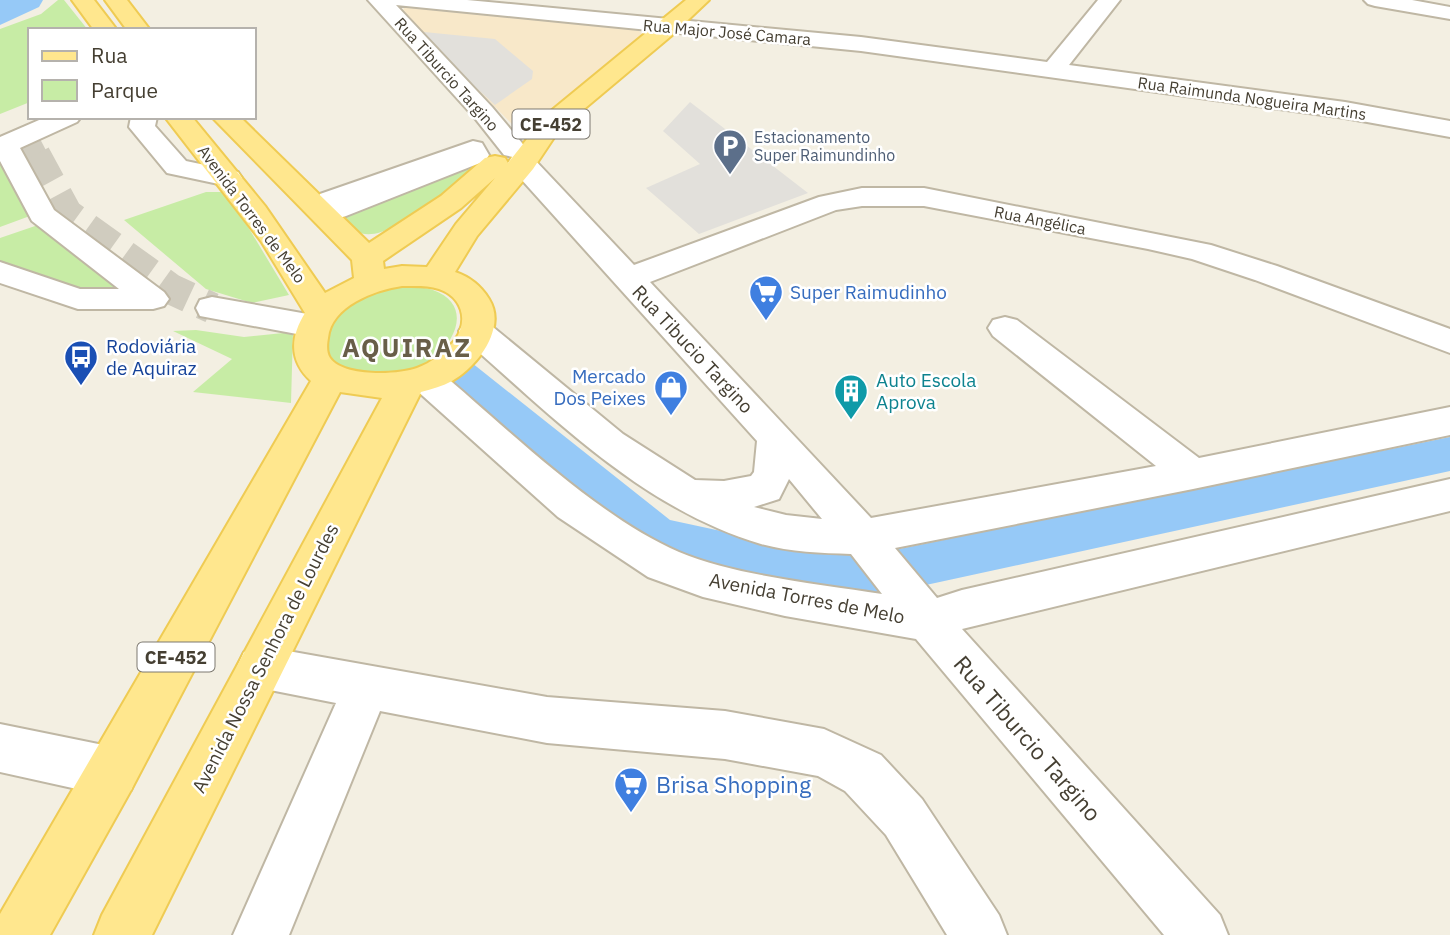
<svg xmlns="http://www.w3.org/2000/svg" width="1450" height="935" font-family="'IBM Plex Sans',sans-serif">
  <rect width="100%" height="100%" fill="#f3efe2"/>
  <!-- commercial -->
  <path fill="#f8e8c9" d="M420,3l199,24 20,4 4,4 -1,6 -109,89 -20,-5 -111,-111 2,-6z"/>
  <!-- green -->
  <path fill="#c7eca5" d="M58,0h6l24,30h-58v72l-30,12v-85l41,-15z
    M0,154l38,59 -38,14z
    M479,163c-23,18 -93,87 -123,68 -6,-4 -11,-15 -16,-22z
    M206,192h21l62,103 -37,8 -46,-14 -82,-69z
    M41,224l98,72h-58l-81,-31v-27z
    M395,288c12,0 26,-2 38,2 71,25 -32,133 -107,66l1,-35 32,-24z
    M196,330l48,7 49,-5 -2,71 -98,-11 39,-33 -59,-28z"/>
  <!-- parking -->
  <path fill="#e2e0db" d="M414,31l81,8 38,32 -1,8 -37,26z
    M690,102l118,91 -109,41 -53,-46 54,-24 -37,-33z"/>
  <!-- water -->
  <path fill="#96c9f7" d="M0,0h43l-4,7 -39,18z"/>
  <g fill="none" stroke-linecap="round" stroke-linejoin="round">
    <!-- canal -->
    <path fill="#96c9f7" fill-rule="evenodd" d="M458,359l14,4 198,157 154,33 65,-2 561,-114v34l-561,122 -65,2 -183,-45 -197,-167 -6,-10 6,-10z"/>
    <!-- minor-tunnel-far1 -->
    <path stroke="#d0ccbf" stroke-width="24" stroke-dasharray="24 12" stroke-linecap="butt" d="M25,136l11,21"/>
    <!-- minor-tunnel -->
    <path stroke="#d0ccbf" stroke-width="31" stroke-dasharray="31 15" stroke-linecap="butt" d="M35,155l32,59 104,75 41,19"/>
    <!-- minor casing -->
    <g stroke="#bfb7a4" stroke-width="4">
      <path id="minor" d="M368,0h99l394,37 186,25 51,-62h22l-51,65 276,37 105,19v16l-105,-19 -484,-67 -465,-46 96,102 30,36 4,6 -4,6 -9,2 -9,-2 -30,-38z
        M1364,0h48l38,7v12l-75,-13 -7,-2z
        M46,117h35l-4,5 -57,26 34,62 110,82 5,7 -5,7 -11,3h-75l-78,-26v-21l80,27h39l-87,-68 -32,-60v-24z
        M131,117h26l-2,9 31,35 52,11 4,6 -4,6 -10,2 -61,-13 -38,-46z
        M473,141l9,2 7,12 -4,6 -139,55 -10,3 -10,-3 -10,-16 4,-6z
        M522,155l10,2 102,108 185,-68 43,-9h62l287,57 66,21 173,63v24l-195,-73 -63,-21 -44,-10 -224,-43h-62l-26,4 -186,72 221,236 285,-52 -163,-130 -5,-8 5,-8 12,-3 12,3 182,138 251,-51v28l-257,54 -298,59 42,50 25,-8 488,-111v32l-488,118 258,286 8,20h-64l-248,-296 -131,-23 -82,-19 -55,-20 -90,-60 -144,-129 -6,-9 6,-9 12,-4 12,4c70,59 158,146 241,182 57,24 141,32 203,42l-31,-40c-30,-1 -61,-2 -90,-10 -118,-35 -207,-126 -297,-205l-5,-8 5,-8 12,-3 12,3 135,111 72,46 29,1 27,-5 3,-4 3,-31 -245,-272 -4,-6 4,-6zM789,479l33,40 -36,-4 -32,-8 25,-8z
        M212,297l101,18 12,3 5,8 -5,8 -12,3 -113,-21 -4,-8 4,-8z
        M260,646l287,51 178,14 99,18 57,26 41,44 77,116 8,20h-60l-61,-100 -41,-44 -27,-15 -93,-17 -178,-16 -167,-32 -91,224h-56l103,-232 -76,-15 -16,-6 -7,-15 7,-15z
        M0,724l113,23 18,7 7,18 -7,18 -18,7 -113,-25z"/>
    </g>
    <!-- major casing -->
    <g stroke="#efcb53" stroke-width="4">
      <path id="major" d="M72,0h22l23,30h-23z
        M105,0h22l23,30h-23z
        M686,0h23l-38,36 -112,94 -26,39 -56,67 -22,36c15,5 26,14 34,27 18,29 -11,67 -37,82 -9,5 -20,8 -31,11l-269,543h-58l8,-20 280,-517 -42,-6 -209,398 -81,145h-50v-21l311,-533c-22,-20 -21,-44 -6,-68l-44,-72 -96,-124h27l73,89 60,87 29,-15 -2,-18 -140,-143h28l129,126 72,-47 44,-38 10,-2 10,2 3,5 38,-48zM495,178l-39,46 -29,43 -25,-1 -18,3 -1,-8 78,-53zM402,286c12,0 26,-1 37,3 23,8 30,31 16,51 -10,12 -24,23 -38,28 -19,7 -74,9 -87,-10 -4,-6 -3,-14 -2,-20 3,-32 47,-48 74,-52z"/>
    </g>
    <!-- minor -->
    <use href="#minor" fill="#fff" fill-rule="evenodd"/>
    <!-- major -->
    <use href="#major" fill="#ffe78e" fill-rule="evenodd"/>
  </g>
  <!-- icons -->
  <defs>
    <g id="parking-pin" transform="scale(1.75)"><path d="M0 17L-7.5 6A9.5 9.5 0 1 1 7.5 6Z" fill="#5c6f8a" stroke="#fff"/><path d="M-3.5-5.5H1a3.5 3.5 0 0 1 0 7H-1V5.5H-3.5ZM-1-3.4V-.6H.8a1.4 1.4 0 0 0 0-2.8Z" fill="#fff"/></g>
    <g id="supermarket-pin" transform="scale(1.75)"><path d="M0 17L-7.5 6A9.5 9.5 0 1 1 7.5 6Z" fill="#3f7fe0" stroke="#fff"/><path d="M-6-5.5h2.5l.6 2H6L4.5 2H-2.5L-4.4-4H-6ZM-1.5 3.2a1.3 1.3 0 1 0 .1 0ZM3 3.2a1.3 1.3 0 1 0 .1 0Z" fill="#fff"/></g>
    <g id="bus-pin" transform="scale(1.75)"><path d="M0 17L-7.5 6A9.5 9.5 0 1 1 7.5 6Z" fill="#1a4fb4" stroke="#fff"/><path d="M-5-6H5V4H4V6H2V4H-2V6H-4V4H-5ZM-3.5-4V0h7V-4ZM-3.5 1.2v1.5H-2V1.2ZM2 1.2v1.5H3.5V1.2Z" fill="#fff"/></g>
    <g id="shop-pin" transform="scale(1.75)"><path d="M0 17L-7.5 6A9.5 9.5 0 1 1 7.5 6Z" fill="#3f7fe0" stroke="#fff"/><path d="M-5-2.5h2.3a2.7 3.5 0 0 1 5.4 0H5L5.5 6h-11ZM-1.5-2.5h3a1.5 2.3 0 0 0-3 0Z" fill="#fff"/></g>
    <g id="building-pin" transform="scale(1.75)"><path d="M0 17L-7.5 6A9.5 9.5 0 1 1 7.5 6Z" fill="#0f9aa8" stroke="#fff"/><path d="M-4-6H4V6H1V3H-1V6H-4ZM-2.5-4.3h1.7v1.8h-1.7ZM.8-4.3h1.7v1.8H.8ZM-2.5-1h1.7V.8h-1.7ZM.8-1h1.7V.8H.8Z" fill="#fff"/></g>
  </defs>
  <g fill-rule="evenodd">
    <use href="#parking-pin" x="730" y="146"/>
    <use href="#supermarket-pin" x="766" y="292"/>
    <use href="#bus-pin" x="81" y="357"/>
    <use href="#shop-pin" x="671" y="387"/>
    <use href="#building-pin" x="851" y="391"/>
    <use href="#supermarket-pin" x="631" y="784"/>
  </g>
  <g text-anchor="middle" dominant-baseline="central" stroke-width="5" stroke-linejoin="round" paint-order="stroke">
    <!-- far-street labels -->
    <g font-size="16" fill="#453f32" stroke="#fff">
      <text transform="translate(727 32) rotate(5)">Rua Major José Camara</text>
      <text transform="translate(447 74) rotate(48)">Rua Tiburcio Targino</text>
      <text transform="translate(1252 98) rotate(8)">Rua Raimunda Nogueira Martins</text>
      <text transform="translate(252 214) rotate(53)">Avenida Torres de Melo</text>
      <text transform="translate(1040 220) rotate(11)">Rua Angélica</text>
    </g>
    <!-- far-service labels -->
    <g font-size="16" fill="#4e5e75" stroke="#fff" text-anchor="start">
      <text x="754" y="137">Estacionamento<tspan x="754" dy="18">Super Raimundinho</tspan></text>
    </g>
    <!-- shield labels -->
    <g fill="#fff" stroke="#7d7970" stroke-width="2">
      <rect x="512.5" y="109.5" width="77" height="29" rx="5"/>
      <rect x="137.5" y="642.5" width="77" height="29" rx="5"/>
    </g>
    <g font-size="18" font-weight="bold" fill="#453f32">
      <text x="551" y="124">CE-452</text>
      <text x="176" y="657">CE-452</text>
    </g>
    <!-- shop labels -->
    <g font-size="19" fill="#366cbe" stroke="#fff" text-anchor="start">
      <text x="790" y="292">Super Raimudinho</text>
      <text x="646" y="376" text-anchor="end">Mercado<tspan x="646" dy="22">Dos Peixes</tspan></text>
    </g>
    <!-- transit labels -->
    <g font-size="19" fill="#164399" stroke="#fff" text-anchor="start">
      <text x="106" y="346">Rodoviária<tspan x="106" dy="22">de Aquiraz</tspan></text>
    </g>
    <!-- street labels -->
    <g font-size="19" fill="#453f32" stroke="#fff">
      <text transform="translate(693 349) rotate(47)">Rua Tibucio Targino</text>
      <text transform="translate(807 598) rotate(11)">Avenida Torres de Melo</text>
      <text transform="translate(265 658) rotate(-63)">Avenida Nossa Senhora de Lourdes</text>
    </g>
    <!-- culture labels -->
    <g font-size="19" fill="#0d838f" stroke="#fff" text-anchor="start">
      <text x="876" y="380">Auto Escola<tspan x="876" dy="22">Aprova</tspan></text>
    </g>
    <!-- near-street labels -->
    <g font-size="23" fill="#453f32" stroke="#fff">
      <text transform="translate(1028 738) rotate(49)">Rua Tiburcio Targino</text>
    </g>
    <!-- near-shop labels -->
    <g font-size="23" fill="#366cbe" stroke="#fff" text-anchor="start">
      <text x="656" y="784">Brisa Shopping</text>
    </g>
    <!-- district labels -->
    <g font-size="26" font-weight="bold" letter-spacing="2" fill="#685e48" stroke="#fff">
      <text x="407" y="347">AQUIRAZ</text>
    </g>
  </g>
  <!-- legend -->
  <rect x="28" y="28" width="228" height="91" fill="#ffffff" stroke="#b5b2ad" stroke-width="2"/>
  <rect x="42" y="51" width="35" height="10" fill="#ffe78e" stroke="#b5b2ad" stroke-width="2"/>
  <text x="91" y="63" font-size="21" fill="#453f32">Rua</text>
  <rect x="42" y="80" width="35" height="21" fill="#c7eca5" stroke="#b5b2ad" stroke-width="2"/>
  <text x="91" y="98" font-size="21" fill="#453f32">Parque</text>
</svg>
